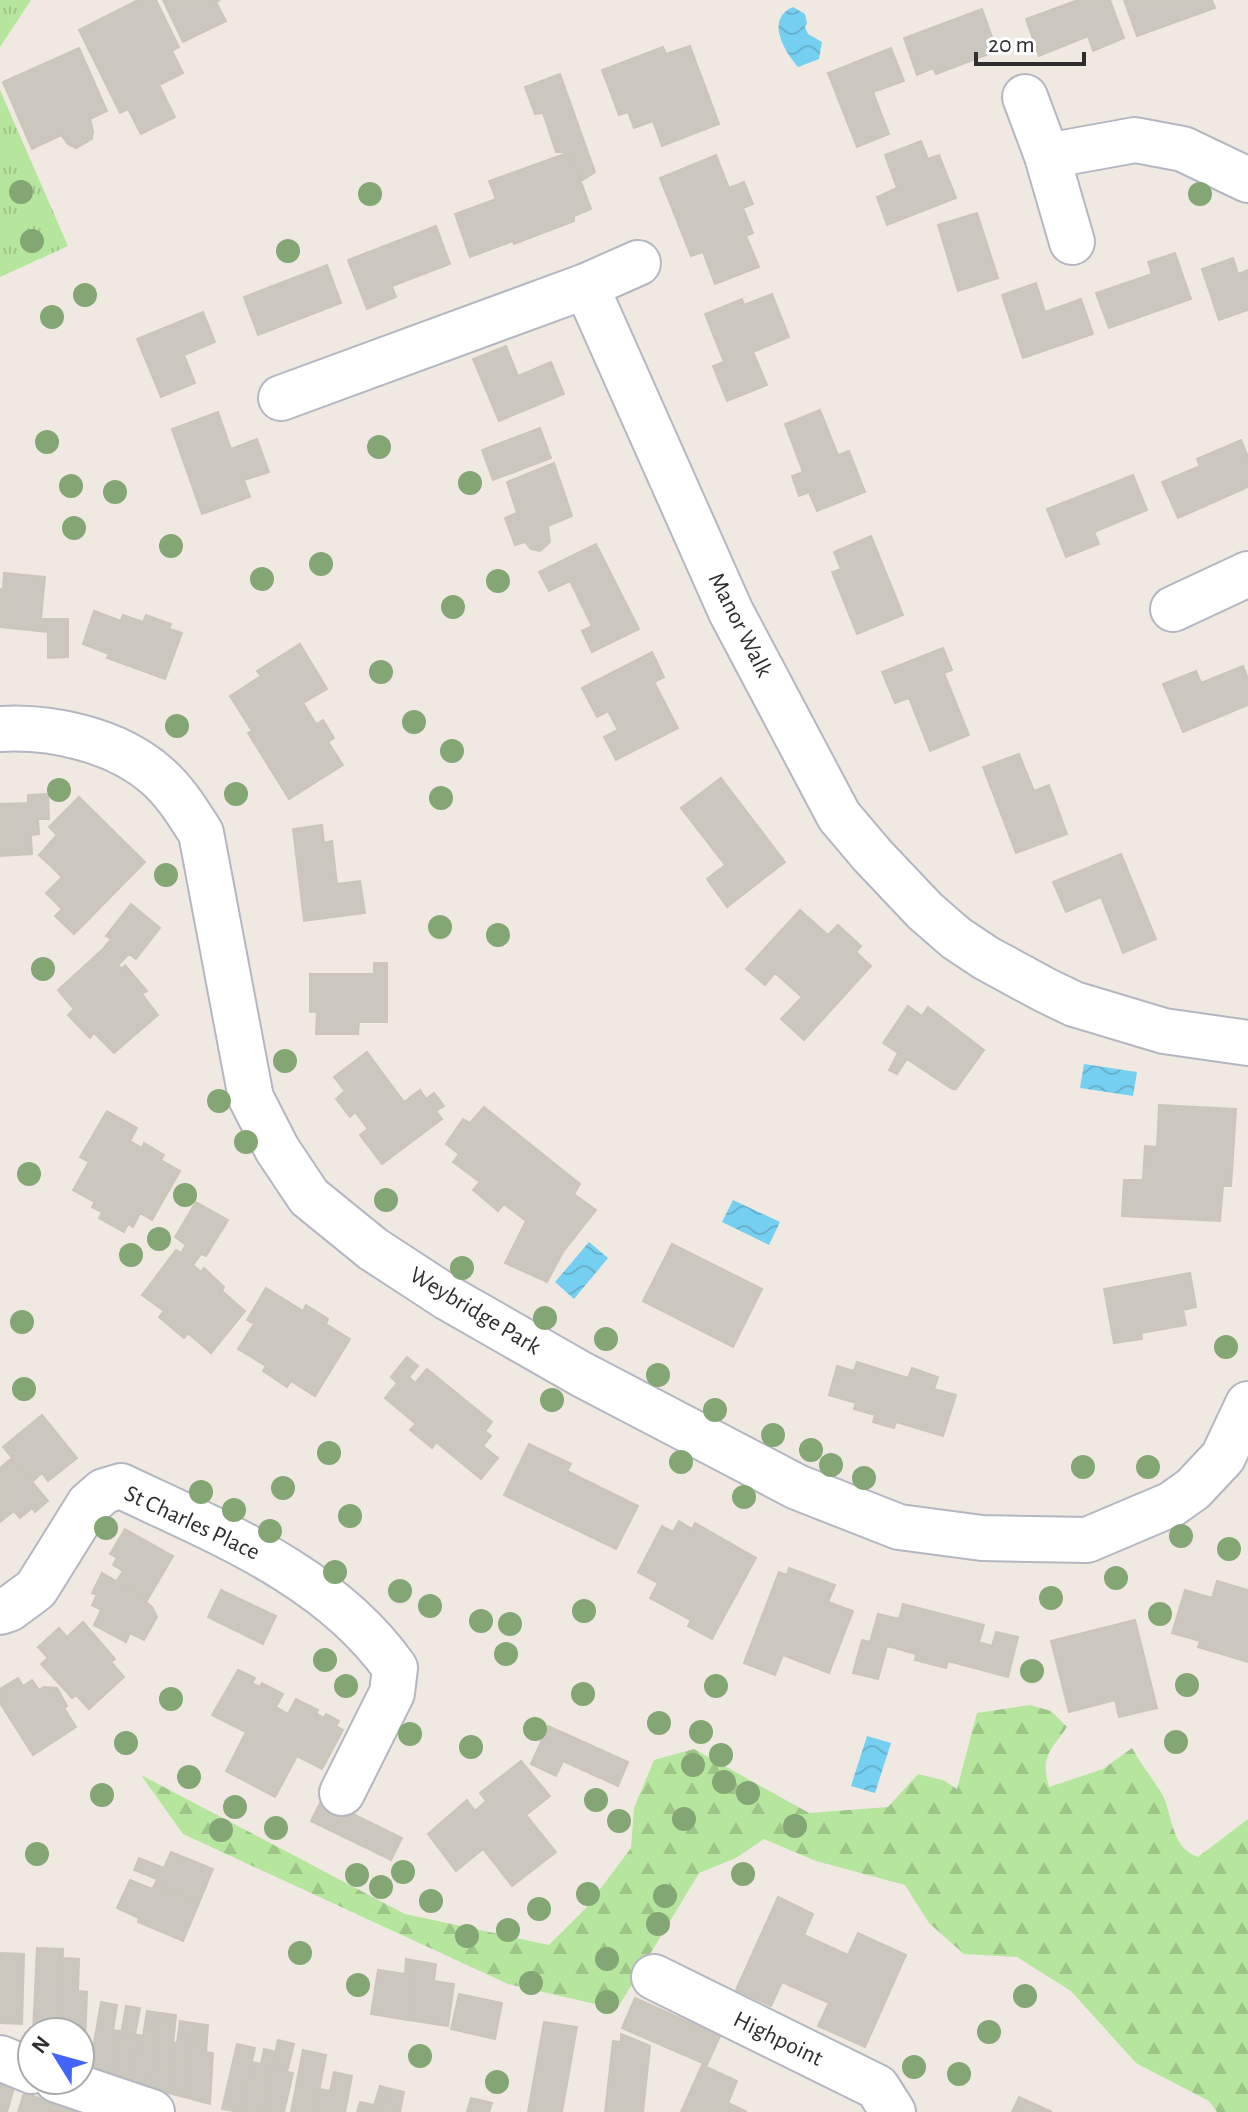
<svg xmlns="http://www.w3.org/2000/svg" width="1248" height="2112" font-family="'Alegreya Sans',sans-serif">
  <defs>
    <pattern id="forest-firs" width="22" height="20" patternUnits="userSpaceOnUse" patternTransform="scale(2)"><rect width="22" height="20" fill="#b6e59e"/><path d="M5 1l3.5 6h-7zM16 11l3.5 6h-7z" fill="#9dc588"/></pattern>
    <pattern id="park-tufts" width="24" height="20" patternUnits="userSpaceOnUse" patternTransform="scale(2)"><rect width="24" height="20" fill="#b6e59e"/><path d="M3 7l-1-3M5 7V3M7 7l1-3M15 17l-1-3M17 17v-4M19 17l1-3" fill="none" stroke="#9dc588"/></pattern>
    <pattern id="water-waves" width="16" height="10" patternUnits="userSpaceOnUse" patternTransform="scale(2)"><rect width="16" height="10" fill="#75cff0"/><path d="M0 5q4-4 8 0t8 0" fill="none" stroke="#66b2ce"/></pattern>
  </defs>
  <rect width="100%" height="100%" fill="#efe9e1"/>
  <!-- forest -->
  <path fill="url(#forest-firs)" d="M1030,1705l21,6 16,16c-17,25 -27,29 -18,60l54,-18 29,-21c9,16 19,29 29,44 12,19 8,55 37,65l50,-38v293h-31l-8,-11 -73,-38 -65,-72 -54,-34 -53,-3 -35,-31 -24,-38 -89,-24 -52,-22 -28,19 -37,15 -82,136 -109,-25 -325,-150 -42,-59 264,139 144,31 37,-37 45,-60 3,-40 20,-48 40,-11 115,64 79,-6 30,-33 25,6 14,9 20,-76z"/>
  <!-- park -->
  <path fill="url(#park-tufts)" d="M0,0h31l-31,47z
    M0,90l68,156 -68,31z"/>
  <!-- water -->
  <path fill="url(#water-waves)" d="M793,7l12,7 2,9 -2,4 3,7 14,8 -3,17 -21,8c-14,-16 -33,-48 -5,-60z
    M1084,1064l53,8 -4,24 -53,-8z
    M733,1200l47,22 -11,23 -47,-23z
    M589,1242l19,16 -34,41 -19,-17z
    M867,1736l24,7 -16,50 -24,-7z"/>
  <!-- building -->
  <path fill="#cbc7bf" stroke="#cbc5ba" stroke-width="2" d="M138,0h18l23,47 -7,4 11,22 -24,12 16,32 -34,17 -13,-25 -8,4 -41,-83z
    M163,0h57l-4,2 10,19 -43,21z
    M1078,0h32l14,38 -31,13 -5,-15 -49,20 -13,-37z
    M1124,0h88l3,8 -78,28z
    M982,9l15,42 -61,23 -3,-6 -16,7 -13,-37z
    M690,46l29,78 -57,22 -9,-25 -19,7 -6,-16 -9,3 -17,-45 61,-23 3,7z
    M79,48l28,63 -17,8 3,12 -1,8 -16,9 -8,-4 -7,-9 -29,14 -29,-67z
    M891,48l13,33 -31,11 16,42 -32,13 -29,-74z
    M560,74l35,98 -14,9 -11,-29h-14l-13,-39 -8,1 -10,-27z
    M921,141l7,18 11,-4 17,43 -69,27 -10,-28 20,-9 -12,-33z
    M570,152l21,57 -17,7v5l-60,23 -1,-3 -43,16 -15,-43 41,-15 -7,-18z
    M716,155l13,33 15,-6 9,22 -10,4 10,25 -7,3 13,31 -44,17 -12,-32 -12,4 -31,-78z
    M977,213l21,65 -40,13 -20,-66z
    M436,226l14,38 -58,22 4,11 -29,12 -19,-49z
    M1175,253l16,46 -82,29 -13,-35 56,-19 -4,-12z
    M1233,258l5,16 10,-4v40l-29,10 -17,-51z
    M327,265l14,38 -83,32 -14,-38z
    M1036,283l9,29 36,-13 12,35 -70,24 -21,-63z
    M772,294l17,43 -36,15 14,33 -40,16 -14,-35 11,-4 -19,-48 37,-15 2,6z
    M203,312l12,30 -31,13 11,28 -34,14 -24,-58z
    M506,346l12,30 33,-14 13,32 -65,27 -26,-62z
    M820,410l18,45 11,-4 16,41 -48,19 -8,-19 -10,4 -7,-20 11,-4 -18,-48z
    M218,412l13,37 26,-10 12,33 -25,8 6,17 -48,17 -30,-85z
    M540,428l11,30 -58,22 -11,-30z
    M1241,440l7,17v30l-70,31 -16,-36 38,-16 -3,-7z
    M554,463l18,53 -24,10 2,16 -10,9 -9,-2 -6,-7 -10,3 -10,-27 12,-5 -10,-31z
    M1133,475l14,35 -53,22 5,12 -33,13 -19,-48z
    M871,536l32,79 -46,19 -25,-62 9,-3 -7,-17z
    M596,544l43,85 -47,23 -10,-21 10,-5 -22,-45 -21,10 -10,-19z
    M4,573l41,4 -4,42h27v38l-20,1v-26l-48,-5v-38h3z
    M94,611l27,10 2,-6 20,7 3,-7 25,9 -2,5 13,4 -17,46 -58,-21 2,-4 -26,-10z
    M300,644l27,45 -24,14 13,21 7,-4 11,18 -6,4 15,23 -54,34 -41,-66 4,-2 -22,-35 31,-20 -4,-5z
    M943,648l9,22 -8,3 25,62 -39,16 -21,-53 -14,5 -13,-31z
    M652,652l12,25 -10,5 24,46 -62,32 -12,-23 14,-7 -10,-19 -11,6 -15,-29z
    M1243,666l5,13v26l-65,27 -20,-48 33,-13 5,12z
    M1019,754l15,37 15,-6 18,49 -51,19 -33,-86z
    M721,778l64,84 -58,45 -20,-28 18,-14 -44,-57z
    M48,794l1,25h-11l1,15 -8,1 1,19 -32,2v-52l28,-1v-8z
    M79,797l66,65 -71,72 -19,-18 7,-7 -16,-16 16,-16 -23,-22 18,-20 -8,-8z
    M322,825l2,18 8,-2 5,43 23,-3 5,32 -61,8 -11,-92z
    M1121,854l35,85 -33,14 -22,-56 -35,15 -13,-30z
    M131,904l29,24 -24,31 -7,-5 -11,11 4,4 3,-4 22,26 -5,3 16,21 -44,38 -20,-20 -4,5 -22,-23 6,-6 -16,-19 45,-41 8,-10 -5,-3z
    M800,910l28,25 10,-10 23,21 -5,6 15,14 -67,74 -23,-21 21,-22 -27,-24 -10,12 -19,-16z
    M374,963h13v59h-28l-1,12h-42l1,-22h-7v-38h64z
    M908,1006l14,10 6,-9 56,43 -28,39h-4l-45,-30 -10,15 -8,-4 9,-17 -15,-10z
    M367,1052l37,50 16,-12 6,9 8,-6 10,13 -8,5 6,8 -60,45 -22,-29 8,-6 -13,-17 -5,5 -14,-18 9,-8 -11,-14z
    M1159,1105l77,4 -5,77h-8l-3,35 -98,-5 2,-36h19l2,-34 12,1z
    M484,1107l96,77 -6,10 22,16 -33,42 -16,30 -42,-19 21,-42 -22,-17 -6,7 -25,-21 7,-8 -27,-20 6,-8 -13,-10 17,-25 7,4z
    M107,1111l30,17 -7,13 12,7 2,-5 20,12 -3,5 19,11 -28,49 -12,-7 -7,14 -5,-3 -4,8 -25,-14 3,-6 -10,-5 3,-5 -22,-12 16,-28 -9,-5z
    M196,1202l32,18 -22,36 -5,-2 -8,11 8,7 3,-4 20,19 -2,4 23,20 -34,42 -23,-20 -4,5 -25,-21 5,-6 -22,-16 34,-45 5,3 5,-8 -11,-8z
    M672,1244l90,45 -29,58 -90,-46z
    M1190,1273l6,34 -13,3 3,15 -45,8 1,6 -28,4 -10,-54z
    M266,1288l37,23 3,-6 22,14 -2,5 24,15 -35,57 -24,-15 -4,6 -24,-16 3,-5 -28,-17 16,-25 -7,-4z
    M407,1357l11,9 -9,11 6,6 12,-14 65,53 -7,9 6,5 -8,10 15,12 -17,21 -45,-37 -4,6 -22,-18 6,-6 -31,-26 12,-15 -6,-6z
    M857,1362l51,16 4,-10 26,9 -4,12 22,6 -13,41 -47,-14 -2,6 -21,-6 2,-7 -21,-6 2,-6 -27,-8 8,-29 17,5z
    M42,1415l35,43 -29,23 -6,-8 -10,9 -29,-35z
    M529,1444l42,20 -4,7 71,35 -22,43 -112,-54z
    M12,1458l36,43 -13,11 -3,-4 -12,10 -6,-7 -14,11v-54z
    M679,1521l13,8 3,-6 61,35 -44,81 -24,-13 3,-6 -41,-22 8,-15 -20,-11 24,-46 11,6z
    M125,1529l48,27 -25,43 -31,-18 6,-10 -10,-6 4,-7 -7,-4z
    M789,1568l46,17 -7,17 25,9 -24,62 -46,-18 -8,20 -31,-12 35,-91 8,3z
    M102,1573l46,26 -2,3 6,5 5,10 -13,23 -14,-7 -4,9 -32,-17 7,-15 -9,-5 5,-10 -5,-2z
    M1217,1581l31,9v72l-50,-15 2,-6 -28,-8 13,-43 27,8z
    M221,1590l55,26 -13,28 -55,-27z
    M903,1604l81,21 -5,17 13,4 4,-14 22,5 -10,40 -60,-16 -2,7 -31,-8 1,-6 -29,-8 -9,33 -25,-6 9,-33 8,2 8,-28 21,5z
    M1135,1620l22,88 -38,9 -4,-17 -46,12 -18,-71z
    M83,1622l32,37 -4,3 13,15 -35,32 -13,-14 -4,3 -31,-34 7,-6 -10,-11 21,-19 8,9z
    M238,1670l17,8 -3,5 8,4 2,-4 21,11 -7,13 12,7 8,-15 22,11 -2,4 8,4 2,-4 13,7 -3,5 7,4 -21,39 -25,-13 -22,41 -49,-26 20,-39 -34,-17z
    M18,1678l5,8 9,-6 7,10 5,-3 13,1 10,18 -3,2 12,19 -43,28 -33,-52v-14z
    M548,1726l80,36 -10,24 -55,-25 -7,15 -25,-12z
    M521,1761l29,35 -24,19 30,37 -44,34 -29,-37 -27,22 -28,-37 39,-34 8,11 11,-10 -6,-8z
    M322,1799l80,39 -11,22 -80,-39z
    M171,1852l42,17 -14,34 -44,-19 2,-5 -23,-9 5,-12 25,10z
    M130,1880l22,9 3,-5 44,19 -16,38 -45,-19 1,-4 -22,-10z
    M778,1897l35,17 -9,21 44,20 10,-22 48,22 -41,92 -47,-21 11,-23 -47,-21 -11,24 -35,-16z
    M37,1948l26,1 -3,83h-27z
    M0,1953l24,1 -2,70 -22,-1z
    M63,1958l16,1 -1,32 9,1 -2,53 -5,-1v-12h-20z
    M406,1959l11,2 -9,59 -37,-6 7,-44 27,4z
    M417,1961l19,3 -2,17 20,3 -6,42 -40,-6z
    M459,1994l43,9 -7,36 -44,-10z
    M635,1998l85,38 -13,29 -85,-37z
    M101,2002l16,3 -4,25 8,1 -8,47 -24,-6z
    M126,2006l14,2 -5,27h4l-8,47 -18,-4z
    M147,2011l14,2 -11,74 -19,-5 8,-47 4,1z
    M161,2013l15,2 -8,78 -18,-6z
    M180,2021l13,2 -5,75 -20,-5 5,-50h4z
    M544,2022l33,5 -15,85h-34z
    M193,2023l15,2 -2,27 7,1 -3,51 -22,-6z
    M621,2034l29,12 -7,66h-38l8,-71 8,1z
    M278,2040l16,4 -7,28 6,1 -9,39h-22z
    M237,2044l18,4 -15,64 -18,-3z
    M264,2049l12,3 -14,60h-22l12,-50 9,2z
    M303,2050l23,5 -11,57h-24z
    M702,2065l35,16 -9,22 19,9h-66z
    M334,2072l18,4 -7,36h-30l4,-23 11,2z
    M0,2084l14,4 -7,24h-7z
    M380,2086l7,2 -6,24h-24l3,-10 14,3z
    M387,2088l17,4 -4,20h-19z
    M24,2093l59,19h-65z
    M1019,2097l33,15h-40z
    M471,2098l21,5 -3,9h-22z"/>
  <g fill="none" stroke-linecap="round" stroke-linejoin="round">
    <!-- minor casing -->
    <g stroke="#b4b7c1" stroke-width="48">
      <path id="minor" d="M1025,97l22,59
        M1072,242l-25,-86 88,-16 48,9 65,31
        M586,286l52,-23
        M281,398l305,-112 145,326 108,204 33,39 53,56 31,27 30,20 59,32 29,14 90,27 84,12
        M1173,609l75,-35
        M0,729c52,-3 116,11 156,46 19,16 32,38 45,58l50,265 26,51 32,48 64,52 75,49 133,76 216,113 102,40 83,11 105,2 85,-36 21,-15 30,-32 25,-53
        M0,1612l9,-3 27,-20 53,-85 15,-13 17,-5c99,47 209,90 274,182l-3,25 -50,100
        M654,1977l223,110 16,25
        M0,2058l32,13
        M57,2080l95,32"/>
    </g>
    <!-- minor -->
    <use href="#minor" stroke="#fff" stroke-width="44"/>
  </g>
  <!-- trees -->
  <g fill="#84a574">
    <circle cx="21" cy="192" r="12"/>
    <circle cx="370" cy="194" r="12"/>
    <circle cx="1200" cy="194" r="12"/>
    <circle cx="32" cy="241" r="12"/>
    <circle cx="288" cy="251" r="12"/>
    <circle cx="85" cy="295" r="12"/>
    <circle cx="52" cy="317" r="12"/>
    <circle cx="47" cy="442" r="12"/>
    <circle cx="379" cy="447" r="12"/>
    <circle cx="470" cy="483" r="12"/>
    <circle cx="71" cy="486" r="12"/>
    <circle cx="115" cy="492" r="12"/>
    <circle cx="74" cy="528" r="12"/>
    <circle cx="171" cy="546" r="12"/>
    <circle cx="321" cy="564" r="12"/>
    <circle cx="262" cy="579" r="12"/>
    <circle cx="498" cy="581" r="12"/>
    <circle cx="453" cy="607" r="12"/>
    <circle cx="381" cy="672" r="12"/>
    <circle cx="414" cy="722" r="12"/>
    <circle cx="177" cy="726" r="12"/>
    <circle cx="452" cy="751" r="12"/>
    <circle cx="59" cy="790" r="12"/>
    <circle cx="236" cy="794" r="12"/>
    <circle cx="441" cy="798" r="12"/>
    <circle cx="166" cy="875" r="12"/>
    <circle cx="440" cy="927" r="12"/>
    <circle cx="498" cy="935" r="12"/>
    <circle cx="43" cy="969" r="12"/>
    <circle cx="285" cy="1061" r="12"/>
    <circle cx="219" cy="1101" r="12"/>
    <circle cx="246" cy="1142" r="12"/>
    <circle cx="29" cy="1174" r="12"/>
    <circle cx="185" cy="1195" r="12"/>
    <circle cx="386" cy="1200" r="12"/>
    <circle cx="159" cy="1239" r="12"/>
    <circle cx="131" cy="1255" r="12"/>
    <circle cx="462" cy="1268" r="12"/>
    <circle cx="545" cy="1318" r="12"/>
    <circle cx="22" cy="1322" r="12"/>
    <circle cx="606" cy="1339" r="12"/>
    <circle cx="1226" cy="1347" r="12"/>
    <circle cx="658" cy="1375" r="12"/>
    <circle cx="24" cy="1389" r="12"/>
    <circle cx="552" cy="1400" r="12"/>
    <circle cx="715" cy="1410" r="12"/>
    <circle cx="773" cy="1435" r="12"/>
    <circle cx="811" cy="1450" r="12"/>
    <circle cx="329" cy="1453" r="12"/>
    <circle cx="681" cy="1462" r="12"/>
    <circle cx="831" cy="1465" r="12"/>
    <circle cx="1083" cy="1467" r="12"/>
    <circle cx="1148" cy="1467" r="12"/>
    <circle cx="864" cy="1478" r="12"/>
    <circle cx="283" cy="1488" r="12"/>
    <circle cx="201" cy="1492" r="12"/>
    <circle cx="744" cy="1497" r="12"/>
    <circle cx="234" cy="1510" r="12"/>
    <circle cx="350" cy="1516" r="12"/>
    <circle cx="106" cy="1528" r="12"/>
    <circle cx="270" cy="1531" r="12"/>
    <circle cx="1181" cy="1536" r="12"/>
    <circle cx="1229" cy="1549" r="12"/>
    <circle cx="335" cy="1572" r="12"/>
    <circle cx="1116" cy="1578" r="12"/>
    <circle cx="400" cy="1591" r="12"/>
    <circle cx="1051" cy="1598" r="12"/>
    <circle cx="430" cy="1606" r="12"/>
    <circle cx="584" cy="1611" r="12"/>
    <circle cx="1160" cy="1614" r="12"/>
    <circle cx="481" cy="1621" r="12"/>
    <circle cx="510" cy="1624" r="12"/>
    <circle cx="506" cy="1654" r="12"/>
    <circle cx="325" cy="1660" r="12"/>
    <circle cx="1032" cy="1671" r="12"/>
    <circle cx="1187" cy="1685" r="12"/>
    <circle cx="346" cy="1686" r="12"/>
    <circle cx="716" cy="1686" r="12"/>
    <circle cx="583" cy="1694" r="12"/>
    <circle cx="171" cy="1699" r="12"/>
    <circle cx="659" cy="1723" r="12"/>
    <circle cx="535" cy="1729" r="12"/>
    <circle cx="701" cy="1732" r="12"/>
    <circle cx="410" cy="1734" r="12"/>
    <circle cx="1176" cy="1742" r="12"/>
    <circle cx="126" cy="1743" r="12"/>
    <circle cx="471" cy="1747" r="12"/>
    <circle cx="721" cy="1755" r="12"/>
    <circle cx="693" cy="1765" r="12"/>
    <circle cx="189" cy="1777" r="12"/>
    <circle cx="724" cy="1782" r="12"/>
    <circle cx="748" cy="1793" r="12"/>
    <circle cx="102" cy="1795" r="12"/>
    <circle cx="596" cy="1800" r="12"/>
    <circle cx="235" cy="1807" r="12"/>
    <circle cx="684" cy="1819" r="12"/>
    <circle cx="619" cy="1821" r="12"/>
    <circle cx="795" cy="1826" r="12"/>
    <circle cx="276" cy="1828" r="12"/>
    <circle cx="221" cy="1830" r="12"/>
    <circle cx="37" cy="1854" r="12"/>
    <circle cx="403" cy="1872" r="12"/>
    <circle cx="743" cy="1874" r="12"/>
    <circle cx="357" cy="1875" r="12"/>
    <circle cx="381" cy="1887" r="12"/>
    <circle cx="588" cy="1894" r="12"/>
    <circle cx="665" cy="1896" r="12"/>
    <circle cx="431" cy="1901" r="12"/>
    <circle cx="539" cy="1909" r="12"/>
    <circle cx="658" cy="1924" r="12"/>
    <circle cx="508" cy="1930" r="12"/>
    <circle cx="467" cy="1936" r="12"/>
    <circle cx="300" cy="1953" r="12"/>
    <circle cx="607" cy="1959" r="12"/>
    <circle cx="531" cy="1983" r="12"/>
    <circle cx="358" cy="1985" r="12"/>
    <circle cx="1025" cy="1996" r="12"/>
    <circle cx="607" cy="2002" r="12"/>
    <circle cx="989" cy="2032" r="12"/>
    <circle cx="420" cy="2056" r="12"/>
    <circle cx="914" cy="2067" r="12"/>
    <circle cx="959" cy="2074" r="12"/>
    <circle cx="497" cy="2082" r="12"/>
  </g>
  <g text-anchor="middle" dominant-baseline="central" stroke-width="8" stroke-linejoin="round" paint-order="stroke">
    <!-- street labels -->
    <g font-size="24" fill="#2e2e2e" stroke="#fff">
      <text transform="translate(740 625) rotate(63)">Manor Walk</text>
      <text transform="translate(475 1311) rotate(31)">Weybridge Park</text>
      <text transform="translate(192 1523) rotate(25)">St Charles Place</text>
      <text transform="translate(778 2039) rotate(26)">Highpoint</text>
    </g>
  </g>
  <!-- north arrow -->
  <g transform="translate(56 2056) rotate(307)"><circle r="38" fill="#ffffff" stroke="#ababab" stroke-width="2"/>
  <path d="M0-6L14 30L0 20L-14 30Z" fill="#4264fb"/>
  <text y="-12" font-size="22" font-weight="bold" text-anchor="middle" fill="#2e2e2e">N</text>
  </g>
  <!-- scale -->
  <path d="M976 52v12h108v-12" fill="none" stroke="#2e2e2e" stroke-width="4"/>
  <text x="988" y="52" font-size="24" fill="#2e2e2e" stroke="#ffffff" stroke-width="6" paint-order="stroke">20 m</text>
</svg>
